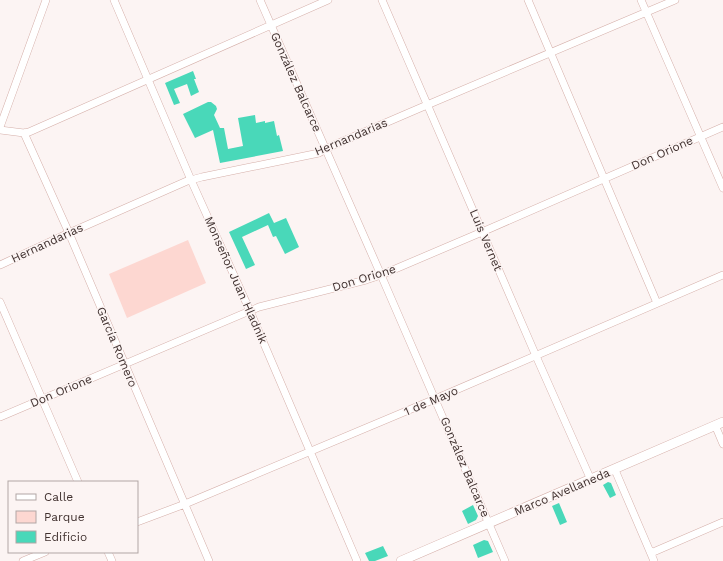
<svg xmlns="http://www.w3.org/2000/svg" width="723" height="561" font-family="'Work Sans',sans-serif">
  <rect width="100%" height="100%" fill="#fcf4f3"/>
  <!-- green -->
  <path fill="#fdd7d1" d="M188,240l18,43 -79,35 -18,-44z"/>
  <!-- building -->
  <path fill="#49d8b9" d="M193,71l3,8h-2l5,13 -8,4 -4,-12 -13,5 6,14 -6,2 -9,-22z
    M208,102h3l5,4 1,3 -3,6 6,13h4l4,21 15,-3 -5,-28 17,-3 1,8 9,-2v2l9,-2 3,15 2,-1 4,16 -63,12 -7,-33 -18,8 -12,-24z
    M269,213l5,10 12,-5 13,29 -14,7 -9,-18 -3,1 -5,-12 -26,12 13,28 -9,4 -17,-37z
    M608,482l3,1 5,12 -6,3 -7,-13z
    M559,503l8,19 -7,3 -8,-19z
    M473,505l5,11 -2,4 -8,4 -6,-13z
    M484,540l4,1 5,11 -15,6 -5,-13z
    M383,546l5,10 -13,5h-6l-4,-8z"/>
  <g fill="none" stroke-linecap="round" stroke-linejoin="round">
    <!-- minor casing -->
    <g stroke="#d5afa9" stroke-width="8">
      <path id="minor" d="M114,0l77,180 59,131 107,250
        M260,0l121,275 124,286
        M382,0l154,356 55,124
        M528,0l129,303
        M641,0l82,188
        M0,127l46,-127
        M0,130l24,3 5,-1 299,-132
        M24,133l45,100 140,328
        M0,265l69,-32 118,-52 15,-4 117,-24 15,-8 93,-40 248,-105
        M0,302l78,180
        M0,417l259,-110 107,-27 15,-5 101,-43 241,-105
        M715,425l8,19
        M615,470l39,91
        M137,522l48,-18 250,-105 288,-124
        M108,552l4,9
        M651,553l72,-31
        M23,561l22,-9"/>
    </g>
    <!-- tertiary casing -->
    <g stroke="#d5afa9" stroke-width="10">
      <path id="tertiary" d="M401,561l322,-139"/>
    </g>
    <!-- minor -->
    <use href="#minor" stroke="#fff" stroke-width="7"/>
    <!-- tertiary -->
    <use href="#tertiary" stroke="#fff" stroke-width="9"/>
  </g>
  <g text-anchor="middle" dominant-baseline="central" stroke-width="3" stroke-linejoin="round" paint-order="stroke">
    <!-- street labels -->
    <g font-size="12" fill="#40312f" stroke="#fcf4f3">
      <text transform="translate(296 82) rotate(66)">González Balcarce</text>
      <text transform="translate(351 137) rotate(-23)">Hernandarias</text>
      <text transform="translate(662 153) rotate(-24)">Don Orione</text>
      <text transform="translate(486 240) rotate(67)">Luis Vernet</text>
      <text transform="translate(47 243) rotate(-25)">Hernandarias</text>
      <text transform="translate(364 278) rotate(-17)">Don Orione</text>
      <text transform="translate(236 280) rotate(66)">Monseñor Juan Hladnik</text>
      <text transform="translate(117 347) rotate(67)">García Romero</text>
      <text transform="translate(61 391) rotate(-23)">Don Orione</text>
      <text transform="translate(431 401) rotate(-23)">1 de Mayo</text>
      <text transform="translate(465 467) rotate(67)">González Balcarce</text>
      <text transform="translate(562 492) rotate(-23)">Marco Avellaneda</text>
    </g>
  </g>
  <!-- legend -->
  <rect x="8" y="481" width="130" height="72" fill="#fcf4f3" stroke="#b1a6a5"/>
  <rect x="16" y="494" width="20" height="6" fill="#ffffff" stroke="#b1a6a5"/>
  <text x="44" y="501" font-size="12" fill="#40312f">Calle</text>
  <rect x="16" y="511" width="20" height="12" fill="#fdd7d1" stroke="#b1a6a5"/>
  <text x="44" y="521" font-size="12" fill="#40312f">Parque</text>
  <rect x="16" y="531" width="20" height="12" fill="#49d8b9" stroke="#b1a6a5"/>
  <text x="44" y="541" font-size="12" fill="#40312f">Edificio</text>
</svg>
